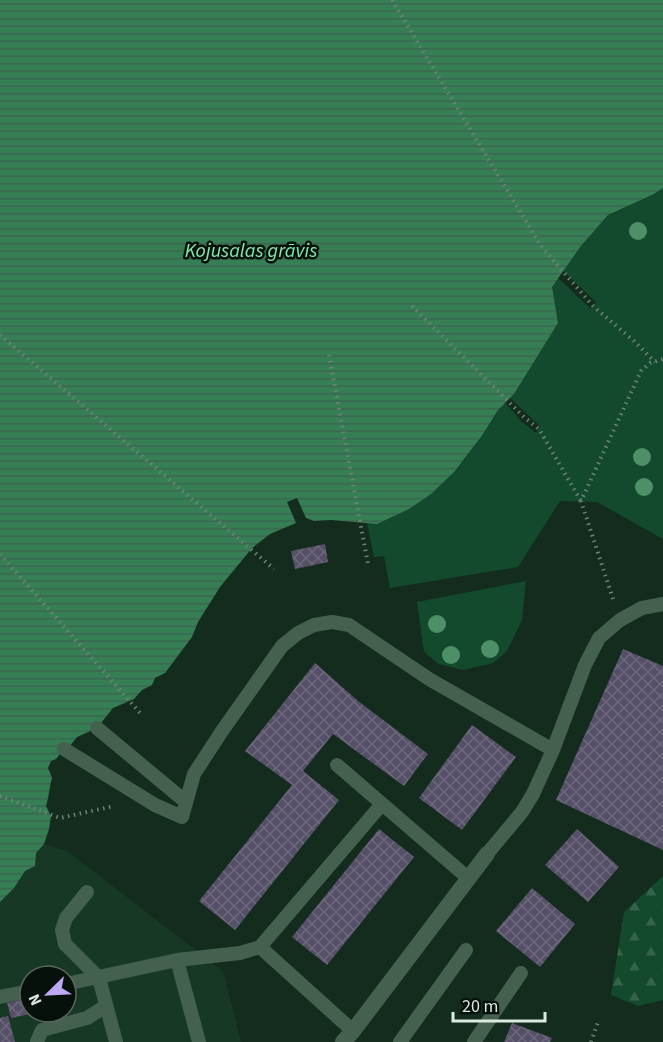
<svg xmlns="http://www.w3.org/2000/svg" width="663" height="1042" font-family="'Source Sans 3',sans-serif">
  <defs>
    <pattern id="forest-firs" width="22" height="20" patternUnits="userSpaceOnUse" patternTransform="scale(1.5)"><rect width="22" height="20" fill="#134a2d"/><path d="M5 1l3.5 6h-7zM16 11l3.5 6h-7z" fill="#35644b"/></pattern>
    <pattern id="water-rules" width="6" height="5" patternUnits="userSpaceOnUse" patternTransform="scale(1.5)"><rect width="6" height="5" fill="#367f55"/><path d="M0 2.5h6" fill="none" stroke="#3b654d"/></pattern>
    <pattern id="building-cross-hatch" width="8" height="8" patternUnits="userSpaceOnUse" patternTransform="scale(1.5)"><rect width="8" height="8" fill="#564f68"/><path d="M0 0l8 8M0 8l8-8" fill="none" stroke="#6e687d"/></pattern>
  </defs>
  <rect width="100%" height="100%" fill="#132c1d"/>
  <!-- built -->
  <path fill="#173825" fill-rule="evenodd" d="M44,844l23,7 156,120 18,71h-241v-140l14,-14 22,-35zM30,976h36v36h-36z"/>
  <!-- green -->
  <path fill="#134a2d" d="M663,188v351l-66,-37 -37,-1 -42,66 -128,21 -6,-32 -10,1 -7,-34c12,1 19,-3 30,-9 36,-16 61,-45 84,-77 8,-12 13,-24 24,-34l17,19 14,11 4,-7 -30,-28 4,-4 44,-71 -7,-36 7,-9 33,31 5,-7 -33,-31 18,-25 27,-31 46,-21z
    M526,581l-4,39 -15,31 -14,12 -30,7 -24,-6 -15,-12 -7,-50z"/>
  <!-- forest -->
  <path fill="url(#forest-firs)" d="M663,876v124l-25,6 -27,-11 13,-83z"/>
  <!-- water -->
  <path fill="url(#water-rules)" d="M0,0h663v188l-9,6 -46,21 -27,31 -29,41 6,36 -44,71 -16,16 -17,27 -27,35 -23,22 -22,15 -32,15 -46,-4 -17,1 -8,-3 -9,-20 -10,4 9,21 -26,11 -18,14 -32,39 -22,35 -6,15 -27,36 -10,5 -3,7 -10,5 -8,9 -21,9 -16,20 -20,9 -8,10 -5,2 -8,10 -5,2 -3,7 4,10c-3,10 -3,19 -6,28l5,10 -2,13 -5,15 -8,9 -1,13 -10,5 -11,17 -14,14z"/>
  <!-- building -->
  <path fill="url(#building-cross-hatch)" d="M325,544l3,18 -33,7 -4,-18z
    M623,649l40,17v184l-107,-50z
    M315,663l43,38 70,53 -24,32 -71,-52 -30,37 36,29 -104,130 -36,-29 93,-116 -47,-34z
    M472,725l44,32 -54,73 -43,-32z
    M379,829l35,28 -87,108 -35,-28z
    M577,829l42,38 -31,35 -43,-37z
    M532,888l43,36 -35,43 -44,-36z
    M30,998v14l5,1 -24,5 -4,-15z
    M8,1016l7,26h-15v-24z
    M512,1023l40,15 -2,4h-46z"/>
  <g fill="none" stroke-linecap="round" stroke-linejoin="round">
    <!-- path -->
    <path stroke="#6e8276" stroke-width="4" stroke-dasharray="1.5 4.5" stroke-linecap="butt" d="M392,0l149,246 52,60 41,35 21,21
      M412,306l112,111 15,12 42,72
      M0,335l274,234
      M329,355l39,209
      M0,554l142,161
      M613,599l-32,-98 60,-130 9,-8 13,-4
      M0,796l60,22 54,-12
      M591,1042l7,-20"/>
    <!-- service -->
    <path stroke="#44604e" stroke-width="14" d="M97,728l89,74
      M64,749l91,56 27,12 12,-43 28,-43 60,-85 16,-13 16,-8 18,-3 17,3 80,54 124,71
      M337,765l131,113
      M487,854l35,-42 11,-18 20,-44 32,-85 14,-27 21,-18 22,-12 21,-4
      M87,892l-21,26 -4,12 3,14 34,34 17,64
      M260,947l93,84
      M177,960l22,82
      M66,984l111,-24 63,-7 20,-6 122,-143
      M0,997l30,-6
      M37,1042l5,-12 45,-12 19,-12
      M400,1042l66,-92
      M474,1042l47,-69"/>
    <!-- minor -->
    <path stroke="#44604e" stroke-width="16" d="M343,1042l10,-11 134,-177"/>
  </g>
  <!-- trees -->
  <g fill="#4d9067">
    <circle cx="638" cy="231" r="9"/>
    <circle cx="642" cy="457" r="9"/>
    <circle cx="644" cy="487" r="9"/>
    <circle cx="437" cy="624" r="9"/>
    <circle cx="490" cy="649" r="9"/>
    <circle cx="451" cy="655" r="9"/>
  </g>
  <g text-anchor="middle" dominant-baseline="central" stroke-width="5" stroke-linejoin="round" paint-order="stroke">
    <!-- water labels -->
    <g font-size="20" font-style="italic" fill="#84e9ac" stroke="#07110b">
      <text x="251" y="251">Kojusalas grāvis</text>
    </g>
  </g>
  <!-- north arrow -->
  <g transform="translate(48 994) rotate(246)"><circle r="28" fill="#07110b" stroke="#5c6760" stroke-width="1.5"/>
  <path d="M0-4.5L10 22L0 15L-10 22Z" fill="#bfa8f4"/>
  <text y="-9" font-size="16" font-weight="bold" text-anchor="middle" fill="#dbe9df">N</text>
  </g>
  <!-- scale -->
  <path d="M453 1012v9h92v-9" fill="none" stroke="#dbe9df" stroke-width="3"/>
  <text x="462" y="1012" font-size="18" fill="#dbe9df" stroke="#07110b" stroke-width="4.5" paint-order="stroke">20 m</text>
</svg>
